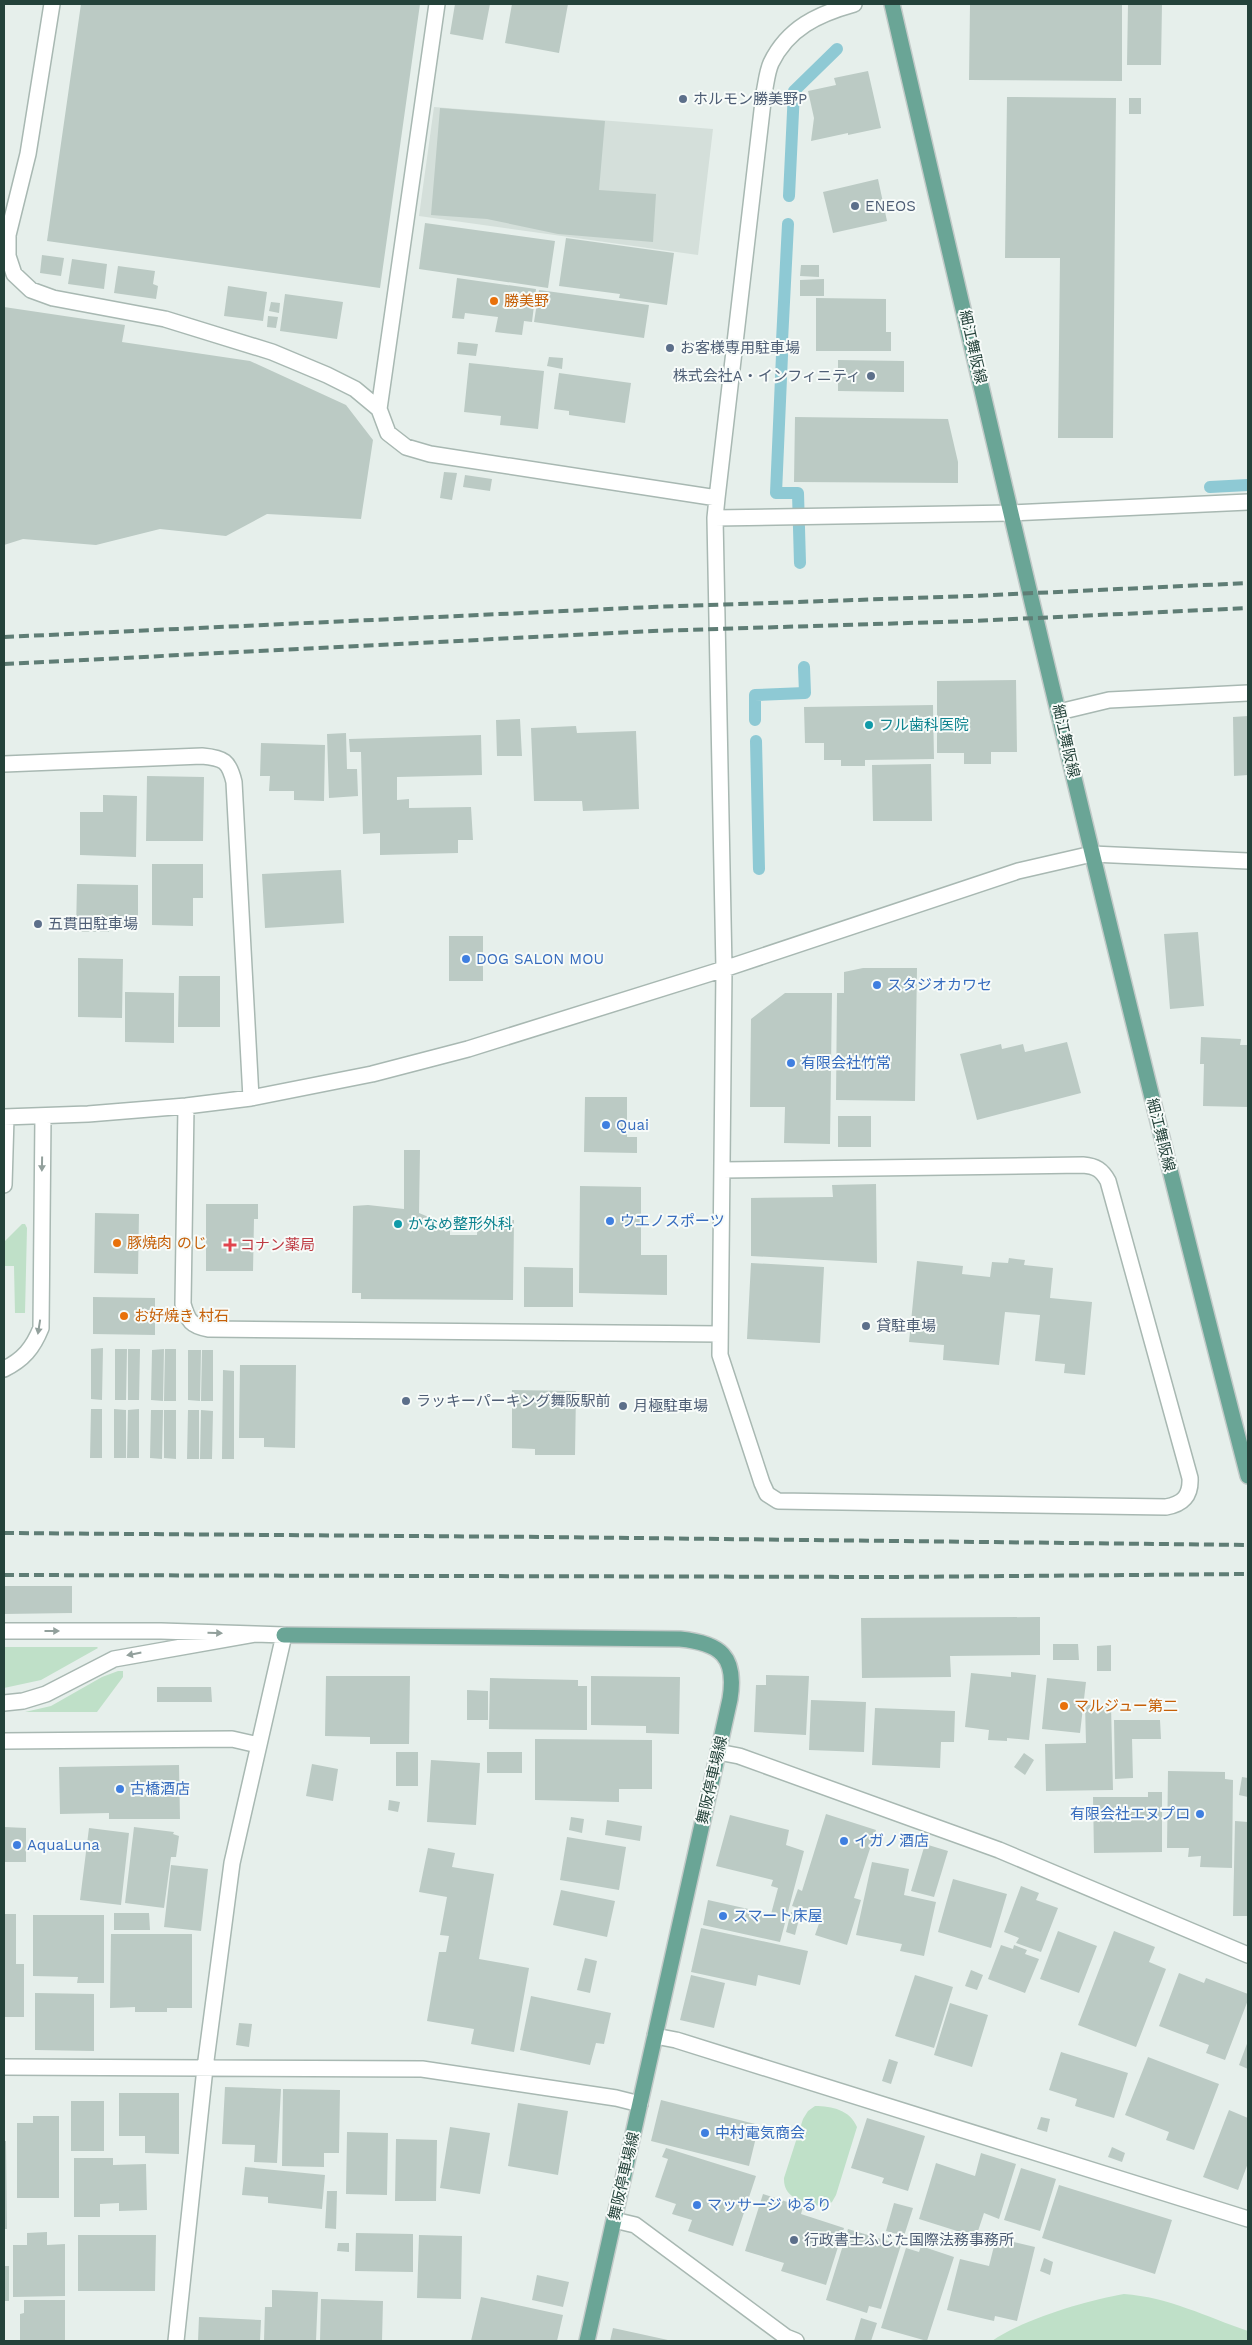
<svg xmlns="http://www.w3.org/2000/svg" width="1252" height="2345" font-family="'Work Sans','Noto Sans JP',sans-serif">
  <rect width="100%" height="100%" fill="#e6efeb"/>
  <!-- built -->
  <path fill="#d4dfda" d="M434,107l279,22 -15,126 -279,-39z"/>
  <!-- green -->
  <path fill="#bfe0c8" d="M22,1224h3l2,4 -2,85h-10l-1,-47h-10v-24z
    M4,1647h93l1,1 -57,32 -37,8z
    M118,1671h5v6l-26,35h-72l26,-6 51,-29z
    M815,2106c17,0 35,4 42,21l-21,68 -4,7 -8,5c-18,-4 -41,-7 -40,-29l19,-59 5,-8z
    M1124,2294c44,3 83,23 124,37v10h-256c29,-21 96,-41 132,-47z"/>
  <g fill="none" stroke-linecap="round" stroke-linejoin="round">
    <!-- stream -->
    <path stroke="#8ec9d4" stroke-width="12" d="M789,196l5,-105 43,-42
      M782,341l6,-117
      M782,355l-6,138h22l2,70
      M1210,487l38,-2
      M755,720v-25l50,-2 -1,-26
      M756,741l3,128"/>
  </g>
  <!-- building -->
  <path fill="#bbcac4" d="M81,4h339l-40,284 -333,-47z
    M455,4h35l-7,36 -33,-6z
    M512,4h56l-9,49 -54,-10z
    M970,4h152v77l-153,-1z
    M1128,4h34l-1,61h-34z
    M868,71l13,57 -33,7v-2l-37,8 3,-23 -6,-27 28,-6 -2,-7z
    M1007,97l109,1 -3,340h-55l2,-180h-55z
    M1129,98h12v16h-12z
    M440,108l165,13 -6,69 57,4 -3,48 -95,-8 -71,-15 -56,-4z
    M878,179l9,42 -54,12 -10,-41z
    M425,223l130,18 -7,47 -129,-19z
    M566,238l108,15 -7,52 -48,-7 1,-4 -61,-8z
    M42,255l22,3 -3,18 -21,-3z
    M72,259l35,5 -3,25 -36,-5z
    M801,265h18v12l-19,-1z
    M118,266l37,5 -2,13 5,2 -2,13 -42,-6z
    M457,278l79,11 -4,33 -8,-1 -2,14 -27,-3 3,-15 -33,-4 -1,6 -12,-1z
    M824,279v17h-24v-16z
    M228,286l39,6 -4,29 -39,-5z
    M539,290l110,15 -5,33 -110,-16z
    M285,294l58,8 -6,37 -57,-8z
    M816,298l70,1v33h5v19h-75z
    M271,302l9,1 -1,10 -10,-2z
    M4,307l121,18 -3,17 128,19 96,44 27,35 -12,79 -94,-5 -41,22 -66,-7 -64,16 -73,-6 -19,6z
    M268,316l10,1 -2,11 -9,-1z
    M458,342l20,2 -2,12 -19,-2z
    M549,357l14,1 -1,11 -15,-3z
    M838,360l66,1v31l-66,-1z
    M469,363l75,8 -6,58 -38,-4 1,-9 -37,-4z
    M559,373l72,10 -6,40 -56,-8v-4l-15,-2z
    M795,417l153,2 10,43v21l-164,-1z
    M444,472l13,1 -5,27 -12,-2z
    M465,475l27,4 -2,12 -27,-4z
    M1016,680l1,72h-26v12h-27v-11h-27v-72z
    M933,705l1,54 -69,1v6h-24v-6h-17v-17h-19l-1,-36z
    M1248,716v59l-14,1 -1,-59z
    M520,719l2,37h-25l-1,-36z
    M576,726l1,7 59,-2 3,78 -56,2 -1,-10h-48l-3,-73z
    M346,733l1,36h10l1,27 -29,2 -2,-64z
    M481,735l1,40 -85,2v23l12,-1v9l62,-1 2,33h-15v13l-78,2v-22l-17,1 -2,-82h-11l-1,-13z
    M261,743l64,2 -1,56 -30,-1v-9h-25l1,-15h-10z
    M931,764l1,57h-59l-1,-56z
    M147,776l57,1 -1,64h-57z
    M103,795l34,1 -1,61 -56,-2v-43h23z
    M152,864h51v34h-10v28l-41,-1z
    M341,870l3,53 -79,5 -3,-54z
    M77,884l61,1v40l-29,-1v8h-33z
    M1198,932l6,74 -34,3 -6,-75z
    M449,936h34v45h-34z
    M78,958l45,1 -1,59 -44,-1z
    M863,968h54l-2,133 -79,-1 1,-107h7v-21z
    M179,976h41v51h-42z
    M125,992l49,1v50l-49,-1z
    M785,993h47l-2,151 -46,-1 1,-36h-35l1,-88z
    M1201,1037l40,2 -1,6h8v62l-45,-1 1,-42h-4z
    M1067,1042l14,51 -104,27 -17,-66 41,-10 1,5 21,-5 2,8z
    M585,1097h42v40h10v16l-53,-1z
    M838,1116h33v31h-33z
    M404,1150h16l-1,63 31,13v9h27l1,-16 36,1 -1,80 -152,-1v-6h-9l1,-87 15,-1 36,4z
    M876,1184l1,79 -126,-7v-58l82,-1 -1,-12z
    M580,1186l61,1v68h26v40l-88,-2z
    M206,1204h52v15h-4l-1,52h-47z
    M95,1213l44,1 -1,60 -44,-1z
    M1009,1258l16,2 -1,5 29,3 -3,30 42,4 -7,73 -21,-2 1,-9 -30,-3 5,-46 -35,-3 -6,53 -56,-5 1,-15 -35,-3 8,-81 46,5 -1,8 28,3 2,-15 16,1z
    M751,1263l73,4 -4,76 -73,-4z
    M524,1267l49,1v39h-49z
    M93,1297l62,1v37l-62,-1z
    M103,1348l-1,52 -11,-1v-50z
    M115,1349h12l-1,51h-11z
    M128,1349h12l-1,51h-11z
    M164,1349l-1,52 -12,-1 1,-50z
    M165,1349h11v52h-12z
    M188,1350h13l-1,51 -12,-1z
    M202,1350h11v51h-12z
    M240,1365h56l-1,83 -31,-1v-9h-25z
    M223,1370l11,1v88h-12z
    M512,1390l64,1 -1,64h-40v-6l-23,-1z
    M91,1409h11v49h-12z
    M114,1409l12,1v48h-12z
    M139,1409v49h-12l1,-48z
    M151,1410h12l-1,49 -12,-1z
    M164,1410h12v49l-12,-1z
    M188,1410h11v49h-12z
    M201,1410l12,1 -1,48h-12z
    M4,1586h68v27l-68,1z
    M1040,1617v38l-90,1 1,21 -89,1 -1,-60z
    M1053,1644h25l1,16h-26z
    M1111,1645v26h-14v-25z
    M1011,1672l25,3 -7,65 -22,-2v3l-19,-1 1,-10 -24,-3 6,-54 40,4z
    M766,1675l43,1 -3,59 -52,-3 2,-47h10z
    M326,1676h84l-1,68h-39v-7l-45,-1z
    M591,1676l89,1 -1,57 -33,-1v-7l-55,-1z
    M490,1678l88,2v6h9v44l-98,-1z
    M1047,1678l39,4 -6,51 -38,-4z
    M157,1687h54l1,15h-55z
    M467,1690l21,1v29h-21z
    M811,1700l55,2 -2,50 -55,-2z
    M1085,1705h26l2,85 -67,1 -1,-47 41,-1z
    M875,1708l80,3 -1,31h-13l-1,26 -68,-3z
    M1114,1720h46l1,19h-29l1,39 -18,1z
    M535,1739l117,1v49h-33v13l-84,-2z
    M396,1752h22v34h-22z
    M487,1752h35v21h-35z
    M1024,1753l10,7 -9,15 -11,-8z
    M431,1760l49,3 -4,62 -49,-3z
    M312,1764l26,5 -5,32 -27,-5z
    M179,1765l1,54h-71v-6l-49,1 -1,-47z
    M1168,1771l57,1v7l8,1 -1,88 -32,-1 1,-11 -13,1 1,-9h-22z
    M1242,1777l6,1v19l-9,-2z
    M1148,1792h14v60l-68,1 -1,-56h55z
    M389,1800l11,2 -2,10 -10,-2z
    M826,1814l50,16 -22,68 7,2 -14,45 -32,-10 7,-20 -30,-9 6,-17 4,2z
    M730,1815l59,15 -3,15 18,6 -24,91 -77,-17 5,-25 63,14 7,-26 -7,-2 2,-6 -57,-14z
    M571,1817l13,2 -2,14 -13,-3z
    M607,1820l35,6 -2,15 -35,-6z
    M1235,1821l13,1v94h-15z
    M4,1827l22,1v34h-22z
    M134,1827l40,5 -1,2 6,2 -3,21h-5l-7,51 -39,-5z
    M89,1828l40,5 -8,72 -41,-5z
    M567,1837l59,10 -7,43 -59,-10z
    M925,1844l23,7 -14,46 -23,-6z
    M428,1848l27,5 -3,14 42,7 -15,85 50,9 -15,84 -43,-8 3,-15 -47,-8 12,-69h7l3,-16 -9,-1 7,-38 -28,-5z
    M872,1862l37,7 -5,26 32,7 -12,54 -24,-5 2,-7 -46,-9z
    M171,1865l37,4 -7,62 -37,-4z
    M953,1879l54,15 -16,54 -53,-16z
    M1021,1886l18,7 -3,7 22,8 -17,44 -25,-9 3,-5 -15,-6z
    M561,1890l54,11 -8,36 -54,-12z
    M791,1912l9,3 -5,20 -9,-3z
    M114,1913h35l1,17h-36z
    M4,1914h12v50h8v53h-20z
    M33,1915h71v68h-27l1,-6 -45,-1z
    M701,1928l107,23 -8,34 -42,-10 -2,11 -65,-14z
    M1058,1931l39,15 -18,47 -39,-14z
    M1114,1931l41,16 -6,15 17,7 -30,78 -58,-22z
    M111,1934h81v74h-25v4h-32v-5l-25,1z
    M1001,1945l12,4 1,-4 13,5 -2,4 14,5 -14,34 -37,-14z
    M585,1958l12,3 -7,32 -13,-3z
    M971,1970l12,5 -6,15 -12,-4z
    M1179,1973l25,10 2,-5 42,16v6l-23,60 -19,-7 3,-8 -50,-19z
    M691,1975l34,8 -11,45 -34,-8z
    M915,1975l38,12 -19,61 -39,-12z
    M35,1993l59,1v57l-59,-1z
    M531,1996l80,17 -7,31 -8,-1 -6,22 -70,-15z
    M950,2003l38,12 -16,52 -38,-12z
    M239,2023l13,1 -3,23 -13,-2z
    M1248,2041v28l-9,-4z
    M1061,2052l67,21 -14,45 -39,-12 2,-7 -28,-9z
    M1148,2057l71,27 -25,66 -28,-10 3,-8 -44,-17z
    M889,2059l9,3 -7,22 -9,-3z
    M225,2087l56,2 -4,74 -23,-1 1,-17 -33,-1z
    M283,2089l57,1 -1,63h-15v14l-42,-1z
    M119,2093h60v61l-34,-1v-17h-26z
    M661,2100l98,25 -10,41 -98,-25z
    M71,2101h33v50h-33z
    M518,2103l50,8 -10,64 -50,-9z
    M1229,2110l19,8v45l-10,27 -35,-13z
    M33,2116h26v82h-42v-75h16z
    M1041,2117l9,2 -3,13 -10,-3z
    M867,2118l58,18 -17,55 -26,-8 2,-5 -33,-10z
    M450,2127l40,6 -10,61 -40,-6z
    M347,2132l41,1 -1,62 -41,-1z
    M396,2139l41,1 -1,61h-41z
    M4,2141h2l1,88h-3z
    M1112,2147l13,6 -3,9 -14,-5z
    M666,2148l90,28 -23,70 -45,-15 4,-11 -20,-6 4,-10 -21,-7 13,-38 -6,-2z
    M981,2153l35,11 -17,55 -15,-6 -8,24 -57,-18 17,-56 39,13z
    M74,2158h39v7l33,-1 1,46 -28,1v-8l-19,1v13h-26z
    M245,2167l80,8 -3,34 -54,-6v-6l-26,-2z
    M1021,2168l35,11 -16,52 -36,-11z
    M1059,2185l113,35 -17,54 -113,-36z
    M327,2191h10l-1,38 -11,-1z
    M763,2194l40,13 -2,7 43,14 -18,57 -45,-14 3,-8 -39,-12z
    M894,2203l19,5 -9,28 -18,-5z
    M848,2229l53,16 -20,64 -12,-3 -2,7 -41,-13z
    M47,2232v13l18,-1v52l-52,1v-52h14v-12z
    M356,2233l57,1v38l-58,-1z
    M78,2235h78l-1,56h-77z
    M419,2235l43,1 -1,63 -44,-1z
    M996,2238l39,9 -18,74 -22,-5 -1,5 -47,-11 13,-51 29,7z
    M338,2243h11v9l-12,-1z
    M921,2246l33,11 -27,84 -46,-13 25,-80 13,4z
    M1044,2258l9,4 -3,13 -10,-4z
    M4,2266h5v35h-5z
    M537,2275l32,7 -6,25 -31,-7z
    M272,2290l46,2 -2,49h-52l1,-34h7z
    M481,2297l82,18 -6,26h-86z
    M321,2299l62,2 -1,40h-62z
    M24,2300h41v41h-45v-27l4,-1z
    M199,2317l62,3 -1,21h-62z
    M861,2318l16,5 -6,18h-17z
    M613,2328l55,12v1h-58z"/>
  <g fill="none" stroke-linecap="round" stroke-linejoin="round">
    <!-- minor casing -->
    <g stroke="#a8b8b2" stroke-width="18">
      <path id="minor" d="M52,4l-24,150 -20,81v21l6,18 17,16 22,8 112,21 107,33 55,23 28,14 24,20 9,24 18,14 24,7 287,44
        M379,409l58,-405
        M715,518l297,-5 236,-11
        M1059,712l50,-12 139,-7
        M4,764l198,-8c22,2 27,5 32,26l17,316
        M186,1106l-3,198c5,17 8,22 26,25l511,5
        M4,1117l84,-3 98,-8 65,-8 121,-24 96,-25 256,-80 294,-98 74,-17 156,7
        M722,1170l361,-5c13,1 19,5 25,16l82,297c1,18 -7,26 -24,29l-388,-6 -11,-7 -5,-11 -42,-128 4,-386 -9,-451 2,-20 47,-405c2,-9 3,-21 7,-30 17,-35 47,-49 83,-59
        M4,1185l2,-68
        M4,1369c19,-9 29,-21 37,-41l2,-212
        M4,1631h157l94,3 -141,25 -68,35 -23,7 -19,2
        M4,1741l228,-2 26,6
        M718,1752l21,4 260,94 249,105
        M655,2036l21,4 572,179
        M4,2067l418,2 194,29 24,6
        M614,2220l21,5 151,112 10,4
        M176,2341l29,-273 27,-205 52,-228 -29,-1"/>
    </g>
    <!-- major casing -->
    <g stroke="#c2cac8" stroke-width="18">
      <path id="major" d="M892,4c114,492 229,983 356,1472
        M284,1635l396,4c40,4 57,17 50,60l-143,642"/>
    </g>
    <!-- minor -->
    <use href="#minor" stroke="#fff" stroke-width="15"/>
    <!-- major -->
    <use href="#major" stroke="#6aa596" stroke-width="15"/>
    <!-- rail -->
    <path stroke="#5f7d75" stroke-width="4" stroke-dasharray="10 5" stroke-linecap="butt" d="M4,637l648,-30 319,-11 277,-13
      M4,664l649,-33 319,-10 276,-13
      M4,1533l542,4 702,8
      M4,1575l888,2 356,-3"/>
  </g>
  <!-- one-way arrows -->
  <defs><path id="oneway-solid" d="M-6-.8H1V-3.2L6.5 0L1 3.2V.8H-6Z" transform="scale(1.25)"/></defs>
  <g fill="#92a09c">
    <use href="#oneway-solid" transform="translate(42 1164) rotate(91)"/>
    <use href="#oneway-solid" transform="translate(39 1327) rotate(99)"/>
    <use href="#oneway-solid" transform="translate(52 1631)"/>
    <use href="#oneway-solid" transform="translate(215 1633) rotate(2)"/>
    <use href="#oneway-solid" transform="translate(134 1654) rotate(169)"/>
  </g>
  <!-- markers -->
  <g fill="#5c6f8a" stroke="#f7fbf9" stroke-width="2">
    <circle cx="683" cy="99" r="5"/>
    <circle cx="855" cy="206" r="5"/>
    <circle cx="670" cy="348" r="5"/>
    <circle cx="871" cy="376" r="5"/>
    <circle cx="38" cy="924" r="5"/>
    <circle cx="866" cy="1326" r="5"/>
    <circle cx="406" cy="1401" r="5"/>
    <circle cx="623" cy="1406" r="5"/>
    <circle cx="794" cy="2240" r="5"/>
  </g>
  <g fill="#e8710a" stroke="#f7fbf9" stroke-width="2">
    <circle cx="494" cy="301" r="5"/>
    <circle cx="117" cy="1243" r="5"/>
    <circle cx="124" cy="1316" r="5"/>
    <circle cx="1064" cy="1706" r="5"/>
  </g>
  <g fill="#0f9aa8" stroke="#f7fbf9" stroke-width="2">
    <circle cx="869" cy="725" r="5"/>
    <circle cx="398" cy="1224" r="5"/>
  </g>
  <g fill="#3f7fe0" stroke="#f7fbf9" stroke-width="2">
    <circle cx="466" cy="959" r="5"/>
    <circle cx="877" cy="985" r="5"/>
    <circle cx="791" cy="1063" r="5"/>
    <circle cx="606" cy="1125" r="5"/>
    <circle cx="610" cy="1221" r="5"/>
    <circle cx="120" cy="1789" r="5"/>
    <circle cx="1200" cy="1814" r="5"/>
    <circle cx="844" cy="1841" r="5"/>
    <circle cx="17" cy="1845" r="5"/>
    <circle cx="723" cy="1916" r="5"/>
    <circle cx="705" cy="2133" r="5"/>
    <circle cx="697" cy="2205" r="5"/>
  </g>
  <path fill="#e0444e" stroke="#f7fbf9" stroke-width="2" d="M227.5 1237.5h5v5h5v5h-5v5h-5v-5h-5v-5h5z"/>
  <g text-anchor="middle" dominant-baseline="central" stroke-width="4" stroke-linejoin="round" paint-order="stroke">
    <!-- service labels -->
    <g font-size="15" fill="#4e5e75" stroke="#f7fbf9" text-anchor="start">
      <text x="693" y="99">ホルモン勝美野P</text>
      <text x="865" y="206">ENEOS</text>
      <text x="680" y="348">お客様専用駐車場</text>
      <text x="861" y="376" text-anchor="end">株式会社A・インフィニティ</text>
      <text x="48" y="924">五貫田駐車場</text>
      <text x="876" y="1326">貸駐車場</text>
      <text x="416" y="1401">ラッキーパーキング舞阪駅前</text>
      <text x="633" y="1406">月極駐車場</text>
      <text x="804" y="2240">行政書士ふじた国際法務事務所</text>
    </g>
    <!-- food labels -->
    <g font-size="15" fill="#c56008" stroke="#f7fbf9" text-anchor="start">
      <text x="504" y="301">勝美野</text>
      <text x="127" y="1243">豚焼肉 のじ</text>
      <text x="134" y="1316">お好焼き 村石</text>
      <text x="1074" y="1706">マルジュー第二</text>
    </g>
    <!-- street labels -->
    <g font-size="15" fill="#24423a" stroke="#f7fbf9">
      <text transform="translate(973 347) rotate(77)">細江舞阪線</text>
      <text transform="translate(1066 741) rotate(77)">細江舞阪線</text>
      <text transform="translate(1161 1135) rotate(76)">細江舞阪線</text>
      <text transform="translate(712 1780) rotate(-77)">舞阪停車場線</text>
      <text transform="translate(624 2176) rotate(-77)">舞阪停車場線</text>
    </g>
    <!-- culture labels -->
    <g font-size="15" fill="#0d838f" stroke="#f7fbf9" text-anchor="start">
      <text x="879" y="725">フル歯科医院</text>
      <text x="408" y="1224">かなめ整形外科</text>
    </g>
    <!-- shop labels -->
    <g font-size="15" fill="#366cbe" stroke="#f7fbf9" text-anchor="start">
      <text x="476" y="959">DOG SALON MOU</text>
      <text x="887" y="985">スタジオカワセ</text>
      <text x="801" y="1063">有限会社竹常</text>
      <text x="616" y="1125">Quai</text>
      <text x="620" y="1221">ウエノスポーツ</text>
      <text x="130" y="1789">古橋酒店</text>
      <text x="1190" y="1814" text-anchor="end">有限会社エヌプロ</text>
      <text x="854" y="1841">イガノ酒店</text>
      <text x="27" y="1845">AquaLuna</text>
      <text x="733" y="1916">スマート床屋</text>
      <text x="715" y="2133">中村電気商会</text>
      <text x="707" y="2205">マッサージ ゆるり</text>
    </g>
    <!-- health labels -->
    <g font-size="15" fill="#be3a42" stroke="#f7fbf9" text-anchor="start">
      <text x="240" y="1245">コナン薬局</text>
    </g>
  </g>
  <!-- border -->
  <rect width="1252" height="2345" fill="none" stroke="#24423a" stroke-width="10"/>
</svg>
